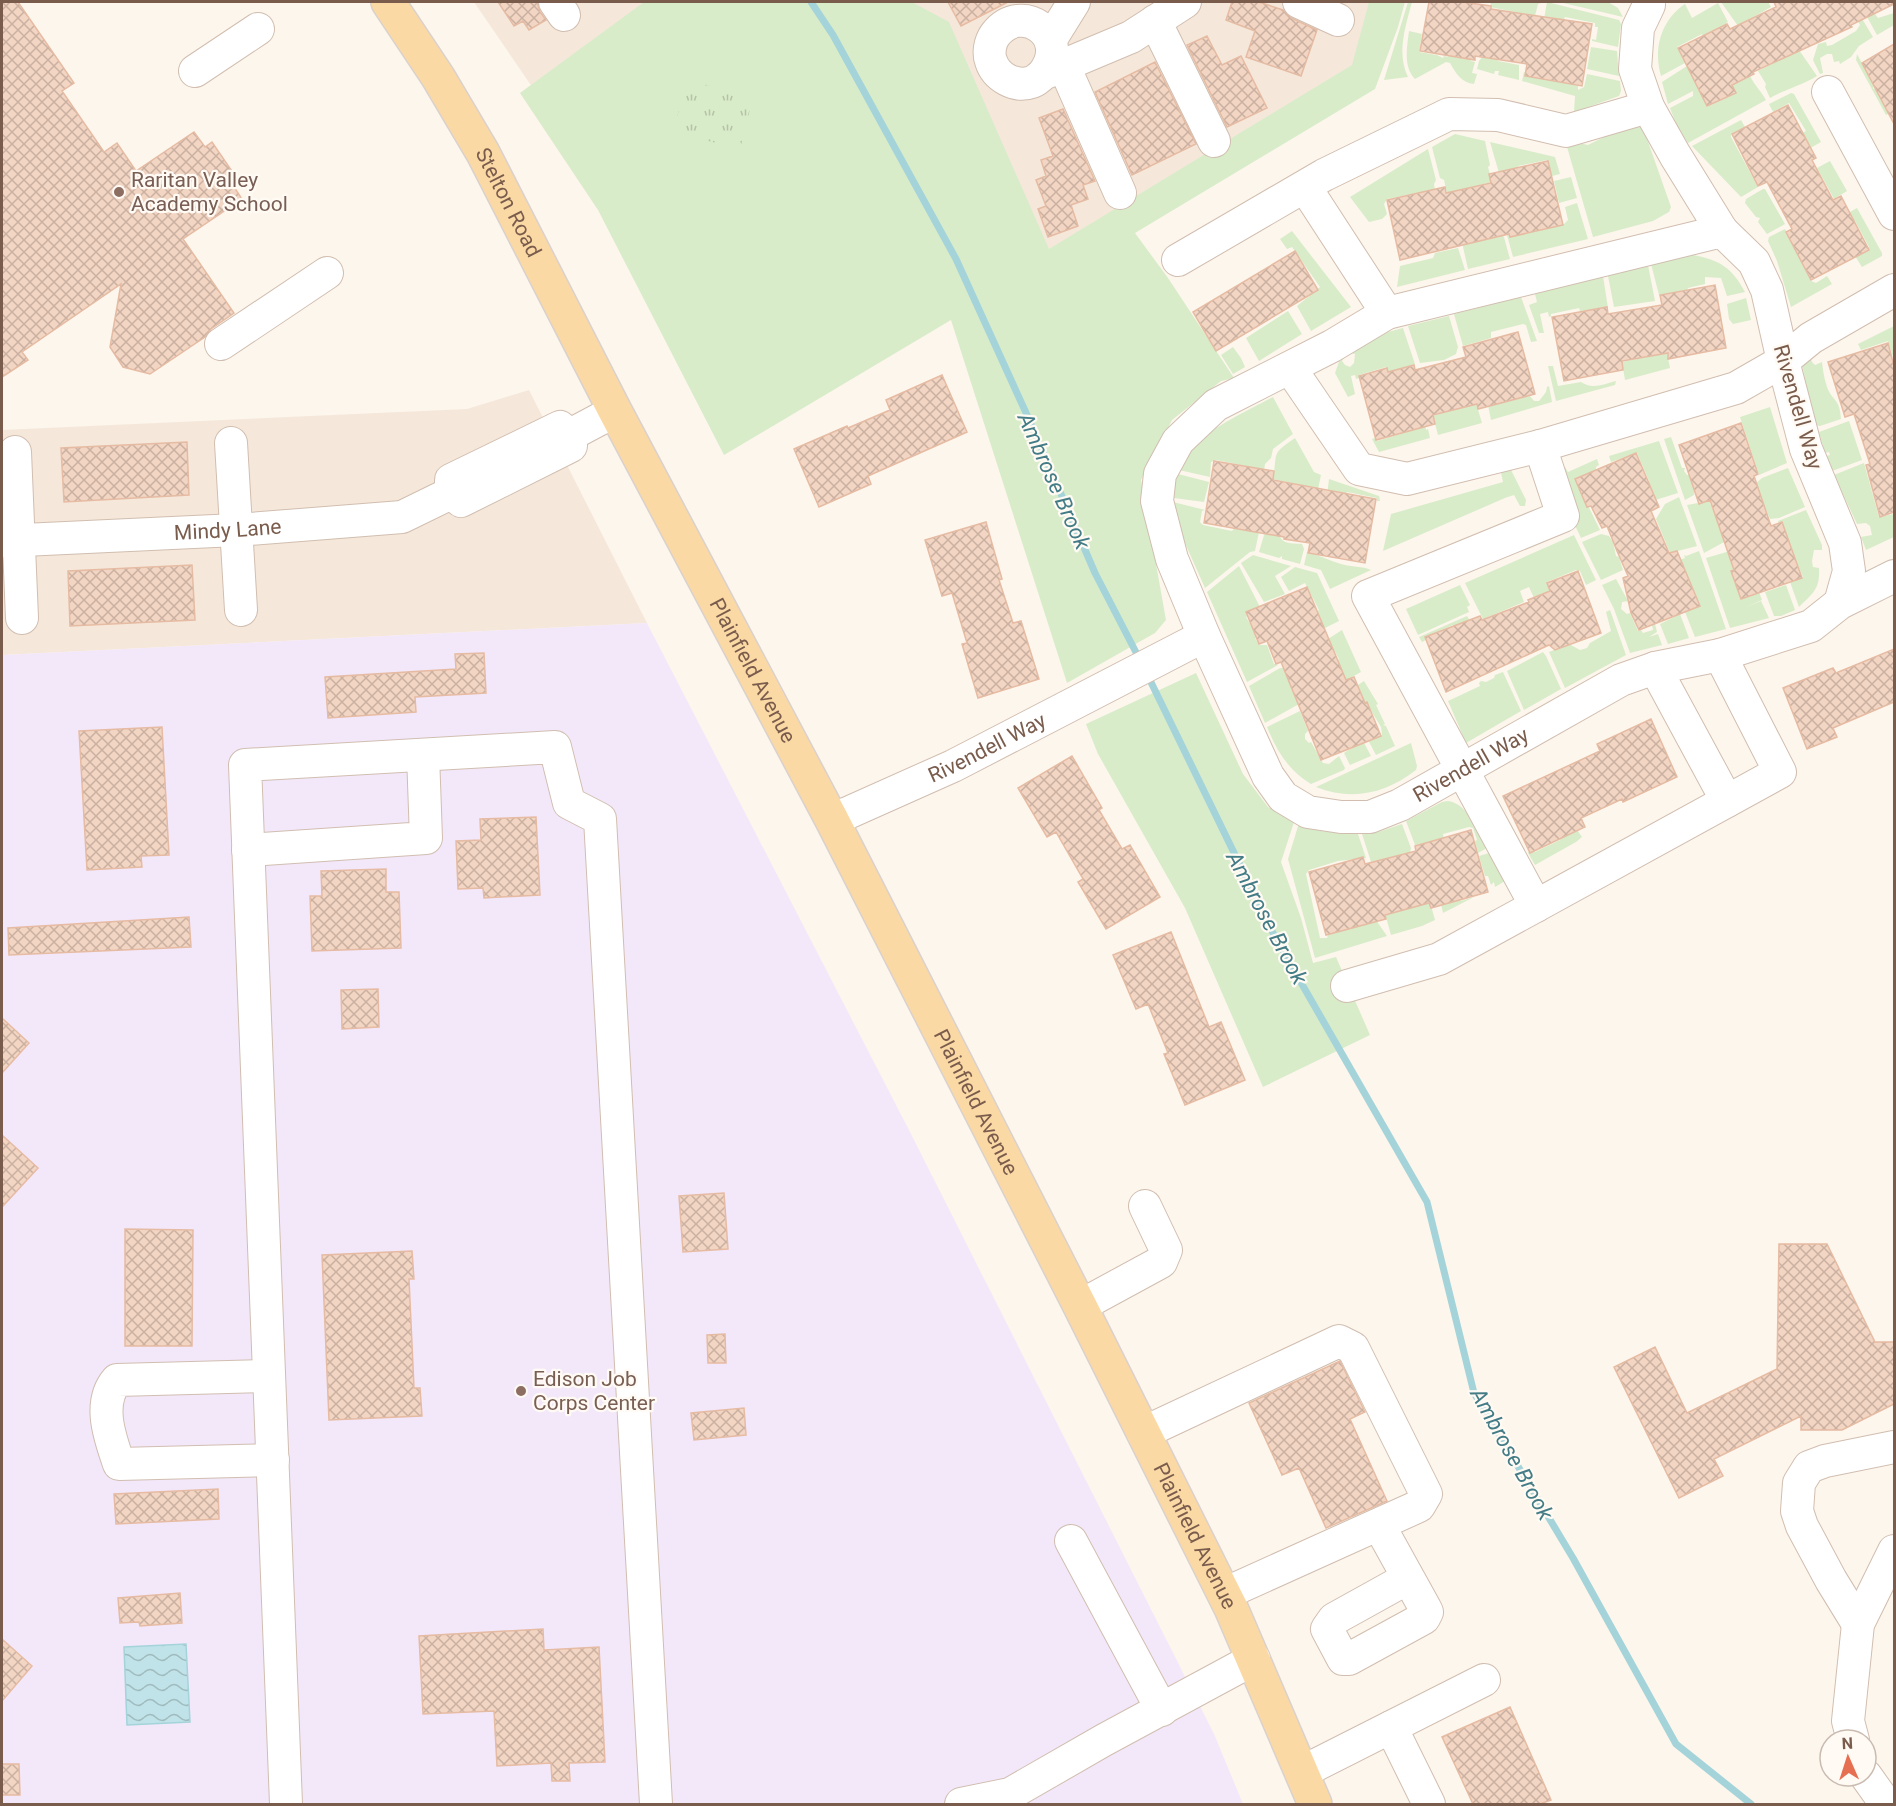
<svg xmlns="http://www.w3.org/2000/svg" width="1896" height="1806" font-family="Roboto,sans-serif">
  <defs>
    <pattern id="park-tufts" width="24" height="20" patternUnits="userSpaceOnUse" patternTransform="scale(1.5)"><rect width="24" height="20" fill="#d8ecc9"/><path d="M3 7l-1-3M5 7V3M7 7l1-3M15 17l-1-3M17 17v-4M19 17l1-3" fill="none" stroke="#b4c2a5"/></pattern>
    <pattern id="water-waves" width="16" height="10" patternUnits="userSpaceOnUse" patternTransform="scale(1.5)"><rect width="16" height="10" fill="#bfe3e8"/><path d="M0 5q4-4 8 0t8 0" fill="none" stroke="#a0bbbe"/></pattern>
    <pattern id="building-cross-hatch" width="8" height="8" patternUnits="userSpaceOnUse" patternTransform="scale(1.5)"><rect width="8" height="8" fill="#f3d5c3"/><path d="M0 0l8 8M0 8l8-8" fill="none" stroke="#cab0a1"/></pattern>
  </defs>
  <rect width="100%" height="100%" fill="#fdf6ec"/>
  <!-- residential -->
  <path fill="#f5e8da" d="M474,2h236l-160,111z
    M819,2h569l-18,72 -346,232z
    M529,390l118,233 -645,32v-225l465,-21z"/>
  <!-- education -->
  <path fill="#f3e8fa" d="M647,623l263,509 304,602 29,70h-1241v-1149z"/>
  <!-- green -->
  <path fill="#d8ecc9" d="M644,2h268l37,20 100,227 303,-184 17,-63h36l-7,25 -23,62 -240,144 33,45 66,100 -13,3 -49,39 -31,60 25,140 -11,13 -88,50 -116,-363 -227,135 -126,-245 -78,-117z
    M1408,2h4c-6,23 -16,51 -4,75l-24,3z
    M1491,2h48l2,1 -3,1 -3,12 -45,-9z
    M1547,2l72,18 2,4 -3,23 -26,-6v-2l4,1 2,-13h-3v-4l-30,-6 -2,6 -19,-4z
    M1559,2h49l10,6 5,9z
    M1721,2h47l3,5 -33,19z
    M1841,2h11l21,35 -14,9 -8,11 -11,7 -1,-3 -5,1 -2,-8h-5l-7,4 3,15 -3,1 -7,-14 5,-16 8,-2 1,4 5,-1 24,-14 4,-6 -3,-5 -5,3z
    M1718,3l10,19 -2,1 1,2 -24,13 -1,-4 -25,13 8,16 -24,13c-8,-27 0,-56 24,-72l7,14z
    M1867,3l11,15 16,-5v12l-17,10 -16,-29z
    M1409,31l13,3 -3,18 18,3 6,3 1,-2 4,1 2,-3 6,1v3h14l1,3 4,1 -3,11 5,1 -3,10c-12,-1 -18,-10 -24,-21l-4,-1 -31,17c-12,-12 -8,-32 -6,-48z
    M1591,47l26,4 2,25 -32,-7z
    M1799,50l18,26c-17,10 -31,13 -47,22l-5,-11 1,-3 -8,-13z
    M1857,54l17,31 -1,4 7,-2 12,25 -6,3 -30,-55z
    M1483,56l13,2 2,3 21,4v15l-21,-5 1,-4h-4l-1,3 -17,-5 2,-8z
    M1687,66l20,41 29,-14 -4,-8 18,-9c5,10 11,15 16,24l-78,43 -11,-17 -7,-18 23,-12v-5l-25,13 -6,-22z
    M1524,72l54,14v4l6,-3 3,-13 33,7 1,10 -2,5 -45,16 1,-16 -53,-15z
    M1791,93l3,1 27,48 -14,8 -8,-15 7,-4 -17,-28 -16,9 -4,-8z
    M1640,119l31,88 -2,5 -16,9 -60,16 -28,-97 23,5z
    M1741,120l4,7 -14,7v3l27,50 -17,10 -49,-51z
    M1455,134l30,7 5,24 -2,2 4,15 -45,11 -3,-13 -4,-2 -8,-31z
    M1490,142l65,15 5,17 -8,2 -5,-16 -29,6 1,5 -18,9z
    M1428,149l8,31 -2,4 2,12 -17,4 -2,-7 -30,6 -3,5 3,10 -5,5 -13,3 -19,-25z
    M1830,161l17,30 -13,8 -17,-31z
    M1571,177l6,21 -18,5 -5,-22z
    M1763,189h2l20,35 -18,10 -9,-12 2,-4 -4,-1 -11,-14 1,-4z
    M1577,203l11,36 -75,18 -6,-22 57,-11 4,-4 -3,-13z
    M1857,208l25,45v3l-20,11 -7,-11 14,-9 -14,-26 -8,2 -4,-7z
    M1785,229l26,52 5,2 11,-7 5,8 -41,23 -14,-46 -9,-20 1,-4z
    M1292,231l59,76 -40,24 -14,-25 23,-19 -28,-40 -5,2 -7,-10z
    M1502,235l2,2 6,22 -42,10 -5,-22 1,-7z
    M1458,248l7,22 -68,17 3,-21 33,-8 2,-5z
    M1693,255c27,5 39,13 52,37l-18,4 -6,-18 -16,-1v7l-17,4 -1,2 -28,5 -8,-31 33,-8z
    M1648,265l7,36 -41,6 -6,-31z
    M1603,276l5,32 -28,3 -1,-3 -28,6v2l-2,1 -1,-5 -8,2 4,19h-5l-10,-28 8,-3 -2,-8z
    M1521,297l16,44 -6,1 -5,-17 -3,-1 -32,8v6l-28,8 -9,-32z
    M1746,298l5,22 -18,4 -4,-5 -2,-15z
    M1288,311l14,23 -43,27 -13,-23z
    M1449,316l9,31 -2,7 -12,6 -24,3 -12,-37z
    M1894,326v34l-6,-19 -27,9 -3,-6z
    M1403,328l12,36 -26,8 -3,-5 -27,8v3l-3,1 -1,-4 -4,1 4,18 -7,3 -13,-24 4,-11 6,-6 -3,5 3,4 5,2 4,-4 1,-9 -5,-1 38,-21z
    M1233,347l8,11 4,9 -12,7 -12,-19z
    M1667,353l3,15 -45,12 -3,-18z
    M1800,355h10l2,7 3,3 7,-3c1,9 2,16 5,25 5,14 13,11 14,32l-21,7 -5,-1z
    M1548,366h5l5,20 23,-4c11,8 23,2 35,-1l-1,4 -59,16z
    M1549,386l3,16 -61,18 -4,-20 18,-4 2,6 23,-6 4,5h5l7,-9 1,-5z
    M1273,397l20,37 -20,15 -2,9 -6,6 -2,13 -18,-8 1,-3 -30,-6 -5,2 -1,15 -31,-7c5,-8 9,-17 15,-24 21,-21 53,-35 79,-49z
    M1476,403l6,20 -44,12 -5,-19z
    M1770,407l17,56 -28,12 -19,-58z
    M1424,421l2,9 2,-1 2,9 -51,14 -7,-13 3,-1 2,3 30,-9 -2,-8z
    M1849,421l13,39 -30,11 -6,-15 4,-1 -1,-3 -4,1 -6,-21z
    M1671,437l11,31h3l-1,3 3,4 12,-1 6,15 -11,2v4l-9,5 -21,-61z
    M1295,438l19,34 7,3 -4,19 -22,-4 1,-6 -23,-5c5,-27 -3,-24 22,-41z
    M1659,441l19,52 -29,9 -6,-17 6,-4 -12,-28 -26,9 -2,-6z
    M1597,459l2,6 -3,2v3l-21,9 25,51 -19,8 -31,-65 15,-6 3,5z
    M1864,463l15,54 15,-3v23l-28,13 -5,-13 11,-2 -2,-9 -4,-3 -9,1 -23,-49z
    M1509,466l17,34 -1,6h-5l-6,-11 -9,3 -122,53 8,-37 112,-32 -3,-14z
    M1788,468l17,39 -26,11 -9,1 -15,-35 7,-6z
    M1178,474l31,8 -5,20 -30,-4v-12z
    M1329,479l50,17 1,5h-3v-3l-30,-6 -3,8 -17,-4z
    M1679,497l18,49 -27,7 -14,-34 9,-15z
    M1709,501l17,40 -22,12 -17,-48z
    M1173,502l32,8 -3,1 -2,11 3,3 29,6 3,-4 24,5 -4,19 -5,1 -45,36 -29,-65z
    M1806,510l16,35v5h-8l-2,11 1,6 6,1c1,21 -5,24 -20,39l-9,-25 13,-5 -25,-56z
    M1267,532l12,2c3,11 13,9 23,10l2,5 -4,15 -18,-5v-3l-3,2 -20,-6 5,-17z
    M1601,534l8,2 4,6 3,14 3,1 4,13 -22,10 -19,-38z
    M1574,535l22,45 -10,5 -6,-14 -4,-1 -29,12 3,9 -16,7 -5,-11 -9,4 4,11 -41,17 -18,-36z
    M1699,551l27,78 -31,8 -10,-25 15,-7 -11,-26 -7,2 -8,-19 11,-4 -1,-3 2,1z
    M1730,551l6,18 -5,2 10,27 18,-6 3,8 -18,8 17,-7 8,17 -39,10 -24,-70z
    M1307,552c12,3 23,9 34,12 10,3 22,2 30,6l-41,19 -9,-19 -17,-5z
    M1253,555l38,11 -16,10 10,18 -21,8 -23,-39z
    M1239,566l21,41 -14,10 12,20 -3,1 4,7h8l7,19 4,1 -31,17 -40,-90z
    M1295,567l22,6 22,48 -16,8 -10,-16 6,-3 -14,-27 -16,8 -8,-14z
    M1616,579l12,22 -6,1 -1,7 6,5 3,-1 8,18 3,-1 2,3 10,-3 -1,-5 3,-1 2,8 -8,5 9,-3 4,11 -32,8 -16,-44 -12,-24z
    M1460,585l10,20 -3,2 2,5 -51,23 -12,-26z
    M1786,585l9,25 -14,6h-7l-9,-24z
    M1610,610l16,45 -61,33 -16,-36 20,-8 11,6 7,-2 3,-5 21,-12 -5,-19z
    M1680,614l9,24 -21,6 -8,-20z
    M1467,616l5,8 -16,6 -3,-5 -28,12 1,3 -4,2 -3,-5z
    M1342,630l19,42 -16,9 -11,-18 5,-4 -11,-20z
    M1543,652l3,4 15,33 -37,21 -17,-39z
    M1280,668h4l15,36 -34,19 -16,-37z
    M1503,672l18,39 -55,32 -18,-42 32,-15 -1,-3 2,-2 5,1 8,-4 1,-3z
    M1196,673l47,101 25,33 26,15 -13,40 20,56 12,45 23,-6 34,78 -107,52 -78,-179 -87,-154 -12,-30z
    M1364,681l14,23 -2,1 9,19 -2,1 3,1 9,20 -19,9 -8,-15 14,-5 -1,-8 -14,-23 -7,3 -8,-18z
    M1300,711l8,20 -3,3v5l4,4 2,-1 12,21 6,1 10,-8 6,12 -1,2 -33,14c-23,-14 -34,-33 -44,-57z
    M1363,741l8,15 -21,9 -6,-12z
    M1411,743l6,23 -1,4c-31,24 -64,31 -100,17z
    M1448,801c21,3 29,31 39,47l-9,5 -3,-12 2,-1 -4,-12 -4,-1 -26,7 1,6 -26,13 -12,-32 36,-19z
    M1299,823l22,8 37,3 8,24 -28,3 -29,9 -3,4 14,64h7l1,-3 30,-10 16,-13 4,11 9,13 -72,22 -27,-99z
    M1402,824l9,24 -1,5 -17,8 -1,-4 -21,5 -9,-28 16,-2z
    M1573,824l9,13 -6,5 -41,23 -7,-12 1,-2 6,1 25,-12 -6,-8z
    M1489,853l16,28 -10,6 -1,-5 -3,3 -3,-9h-3l-6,-20z
    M1458,895l3,6 13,-4 -31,16 -3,-13z
    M1430,902l5,18 -13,6 -31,9 -7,-25 22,-6 2,5z"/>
  <!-- park -->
  <path fill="url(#park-tufts)" d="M687,80l66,17 -13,52 -67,-17z"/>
  <!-- water -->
  <path fill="url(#water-waves)" stroke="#a5d3da" stroke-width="1.5" d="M186,1644l4,78 -63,3 -3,-78z"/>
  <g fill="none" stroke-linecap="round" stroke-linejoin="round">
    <!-- stream -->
    <path stroke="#a5d3da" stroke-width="7" d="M811,2l22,33 123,224 71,156 68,158 46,89
      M1147,674l129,265 151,263 47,191 99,165 103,186 75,60"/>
  </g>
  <!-- building -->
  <path fill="url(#building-cross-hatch)" stroke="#e6bba3" stroke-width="1.5" d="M2,2h16l56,81 -12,8 42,61 13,-9 19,28 58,-39 11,15 7,-5 26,38 -6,4 10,15 -59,40 51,74 -23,16 -6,8 -55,37 -27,-7 -13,-20 11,-63 -99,68 6,8 -26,17z
    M498,2h39l3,10 6,8 -17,10 -6,-9 -9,5z
    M948,2h60l-47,24z
    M1232,2h27l24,8 8,8 26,12 -16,46 -55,-19 9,-26 -29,-11z
    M1429,2h34l28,4v3l101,15 -10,62 -57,-10 2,-12 -52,-8v4l-55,-9z
    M1774,2h120v2l-43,21 1,2 -99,45 1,2 -22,11 4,8 -29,13 -29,-58 49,-24 3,5 46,-22z
    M1207,36l15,29 19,-9 26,52 -40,19 -40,-82z
    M1894,44v80l-32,-61z
    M1155,62l41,82 -64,31 -37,-83z
    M1788,105l28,53 -4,2 21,40 8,-4 28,54 -58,30 -25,-48 6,-3 -25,-47 -9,4 -26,-52z
    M1063,109l32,72 -12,4 5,14 -17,6 7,21 -30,11 -10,-28 8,-3 -10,-26 10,-4 -5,-16 12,-4 -14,-38z
    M1548,161l15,64 -53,12 -1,-3 -109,26 -13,-60 58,-13 1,6 45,-10 -2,-9z
    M1295,251l23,39 -102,61 -23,-39z
    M1715,285l11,63 -58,11v-6l-46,8 1,9 -59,11 -12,-64 55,-10 1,7 54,-9 -2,-10z
    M1518,332l17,62 -57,15 -1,-5 -44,11 2,9 -59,16 -17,-64 28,-8 1,4 26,-7 1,5 51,-13 -3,-10z
    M1888,343l6,23v146l-14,5 -14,-52 4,-1 -16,-50 -9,3 -17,-55z
    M942,375l25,57 -99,44 3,8 -52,23 -25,-58 53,-23 1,2 42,-18 -4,-10z
    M1741,423l17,51 -4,2 17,50 11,-4 20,56 -61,21 -10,-28 3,-1 -24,-70 -11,4 -20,-59z
    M187,442l2,53 -125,7 -3,-54z
    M1636,453l23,54 -8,4 18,42 8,-2 23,55 -61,24 -8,-17 -8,-35 5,-2 -11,-25 -10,-25 -5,2 -11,-22 -4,1 -12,-28z
    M1214,461l60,10 -1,9 103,19 -11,64 -57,-10 2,-10 -26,-4v-2l-80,-14z
    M986,522l16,57 -3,1 14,43 8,-2 18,58 -61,19 -16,-54 5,-1 -15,-50 -10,3 -17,-56z
    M192,565l3,55 -125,6 -2,-55z
    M1578,571l23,62 -46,17 -6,-5 -103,47 -21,-55 55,-21 2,4 47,-18 -1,-2 22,-9 -3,-8z
    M1307,587l39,93 8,-3 11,26 2,-1 14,34 -60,24 -40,-98 -5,2 -9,-23 -8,3 -13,-32z
    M1894,649v53l-61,26 4,9 -30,12 -24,-61 50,-20 3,5z
    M484,653l2,40 -71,4 1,15 -88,6 -3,-41 131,-8 -1,-15z
    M1651,719l26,58 -54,25 -1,-3 -41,19 4,9 -55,26 -27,-57 97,-45 -3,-7z
    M162,727l7,128 -28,1 1,11 -55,3 -8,-139z
    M1072,756l30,52 -3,2 23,39 8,-4 30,52 -54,32 -28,-47 5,-3 -27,-47 -9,5 -29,-49z
    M536,817l4,78 -56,3 -1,-10 -25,1 -2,-48 25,-1 -1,-21z
    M1471,830l17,62 -57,16 -2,-5 -44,12 1,4 -60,16 -17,-63 54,-15 2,7 51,-13 -1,-5z
    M386,869v23h13l2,56 -89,3 -2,-55h12l-1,-25z
    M189,917l2,30 -182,8 -1,-27z
    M1171,932l38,95 12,-5 24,58 -60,25 -21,-51 4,-1 -20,-49 -12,5 -23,-54z
    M378,989l1,38 -37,2 -1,-39z
    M2,1018l27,25 -27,30z
    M2,1135l36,33 -36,39z
    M724,1193l4,56 -45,3 -4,-56z
    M125,1229l68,1 -1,116h-67z
    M1779,1244h48l48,98h19v62l-52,26h-41v-14l-87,43 9,17 -44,22 -65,-131 41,-20 32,66 90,-44z
    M412,1251l2,28h-5l5,109h6l2,28 -93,4 -7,-165z
    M725,1334l1,29h-18l-1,-28z
    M1340,1361l25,51 -15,7 37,82 -61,27 -27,-60 -17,7 -33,-72z
    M744,1408l2,27 -52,5 -3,-27z
    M218,1489l1,30 -103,5 -2,-30z
    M180,1593l2,30 -42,3 -1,-4 -19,1 -2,-25z
    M543,1629l1,21 55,-3 6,115 -36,1 1,18h-18l-1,-18 -54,3 -3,-55 -71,3 -4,-78z
    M2,1639l30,27 -30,35z
    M1510,1707l41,93 -11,4h-67l-31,-67z
    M2,1764h17l1,31h-18z"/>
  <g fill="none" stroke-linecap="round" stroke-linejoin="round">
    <!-- minor casing -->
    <g stroke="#d1beb0" stroke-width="34">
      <g id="minor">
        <path d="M555,2l9,13"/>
        <path d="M1299,2l39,18"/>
        <path d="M1649,5l-11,23 -3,41 13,38 27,48 47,76"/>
        <path d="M1155,21l59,120"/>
        <path d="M1051,39l23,-37"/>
        <path d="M1064,66l56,127"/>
        <path d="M195,71l63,-42"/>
        <path d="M1043,74c30,-38 -22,-74 -48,-39 -5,7 -7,18 -4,26 5,16 24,27 41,21 3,-1 8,-5 11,-8l88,-37 54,-35"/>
        <path d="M1828,92l66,122"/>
        <path d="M1305,187l82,126"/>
        <path d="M1178,260l146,-85 125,-61 49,1 68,16 82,-24"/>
        <path d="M221,344l106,-71"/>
        <path d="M1290,368l69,101 48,10 133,-33 196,-58 47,-27 28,-23 83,-48"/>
        <path d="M560,427l10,8 1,11 -110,55 -10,-8v-13z"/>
        <path d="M570,435l45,-24"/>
        <path d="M231,443l10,167"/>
        <path d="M15,452l7,166"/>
        <path id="s1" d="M2,541l234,-11 166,-13 49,-24"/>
        <path id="s2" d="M1840,603l9,-32 -4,-28 -39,-94 -23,-88 -16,-71 -13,-28 -32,-31 -335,82 -55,33 -116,59 -38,36 -18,33 -3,27 15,58 32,77 64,140 15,21 25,15 33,5h29l30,-12 221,-125 34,-12 65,-13 91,-29 29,-23 54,-27"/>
        <path d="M1655,668l72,133"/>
        <path id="s3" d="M832,820l121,-54 251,-130"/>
        <path d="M248,850l178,-12 -3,-83"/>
        <path d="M1536,906l-168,-310 195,-80 -23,-70"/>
        <path d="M1347,986l92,-27 341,-187 -60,-117"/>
        <path d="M1080,1306l81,-44 5,-12 -21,-44"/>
        <path d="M269,1376l-152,4c-20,23 -7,58 2,84l154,-4"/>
        <path d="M1143,1433l196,-92 14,7 73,146 -7,12 -195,88"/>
        <path d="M1379,1525l46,83 2,4 -3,6 -75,41h-6l-16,-30 7,-10 74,-41"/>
        <path d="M1071,1541l91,169"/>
        <path d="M1858,1624l-27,-44 -29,-54 -5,-15 2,-28 10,-16 16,-6 69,-14"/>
        <path d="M1391,1727l38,77"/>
        <path d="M1853,1740l-5,-19 10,-97 36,-73"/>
        <path d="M1302,1772l182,-92"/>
        <path d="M1866,1776l20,28"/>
        <path d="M286,1804l-41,-1039 310,-18 14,56 31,16 56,985"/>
        <path d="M961,1804l49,-10 94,-54 150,-81"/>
      </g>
    </g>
    <!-- major casing -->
    <g stroke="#dad1cd" stroke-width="36">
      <g id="major">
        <path id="s4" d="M388,2l50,75 45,76 132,258 217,409 248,486 151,302 84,196"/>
      </g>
    </g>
    <!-- minor -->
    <use href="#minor" stroke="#fff" stroke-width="32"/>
    <!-- major -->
    <use href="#major" stroke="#fbd9a5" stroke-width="33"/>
  </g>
  <!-- markers -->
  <g fill="#8d6e63" stroke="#fffaf3" stroke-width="2">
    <circle cx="119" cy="192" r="6"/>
    <circle cx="521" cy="1391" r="6"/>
  </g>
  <g text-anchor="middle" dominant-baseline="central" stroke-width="4.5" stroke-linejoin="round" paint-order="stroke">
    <!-- education labels -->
    <g font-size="21" fill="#785e54" stroke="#fffaf3" text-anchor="start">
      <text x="131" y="180">Raritan Valley<tspan x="131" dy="24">Academy School</tspan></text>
      <text x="533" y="1379">Edison Job<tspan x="533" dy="24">Corps Center</tspan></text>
    </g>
    <!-- street labels -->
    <g font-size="21" fill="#7a5c4d" stroke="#fffaf3">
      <text stroke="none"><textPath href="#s4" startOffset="234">Stelton Road</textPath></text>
      <text transform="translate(1798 407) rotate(74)">Rivendell Way</text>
      <text stroke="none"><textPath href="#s1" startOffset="226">Mindy Lane</textPath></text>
      <text stroke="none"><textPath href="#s4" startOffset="762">Plainfield Avenue</textPath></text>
      <text stroke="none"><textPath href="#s3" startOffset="171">Rivendell Way</textPath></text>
      <text stroke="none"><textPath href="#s2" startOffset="1587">Rivendell Way</textPath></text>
      <text stroke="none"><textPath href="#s4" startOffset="1248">Plainfield Avenue</textPath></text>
      <text stroke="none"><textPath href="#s4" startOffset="1734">Plainfield Avenue</textPath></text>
    </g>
    <!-- water labels -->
    <g font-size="22" font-style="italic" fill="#437c86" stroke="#fffaf3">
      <text transform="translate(1054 481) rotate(66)">Ambrose Brook</text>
      <text transform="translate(1267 918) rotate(62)">Ambrose Brook</text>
      <text transform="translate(1512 1454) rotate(61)">Ambrose Brook</text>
    </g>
  </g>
  <!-- border -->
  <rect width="1896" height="1806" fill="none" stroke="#7a5c4d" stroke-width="6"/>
  <!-- north arrow -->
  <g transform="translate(1848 1758) rotate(357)"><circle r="28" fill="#fffaf3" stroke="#cabbb1" stroke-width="1.5"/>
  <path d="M0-4.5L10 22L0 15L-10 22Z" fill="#e76f51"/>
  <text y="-9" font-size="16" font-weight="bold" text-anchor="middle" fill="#7a5c4d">N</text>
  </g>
</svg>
